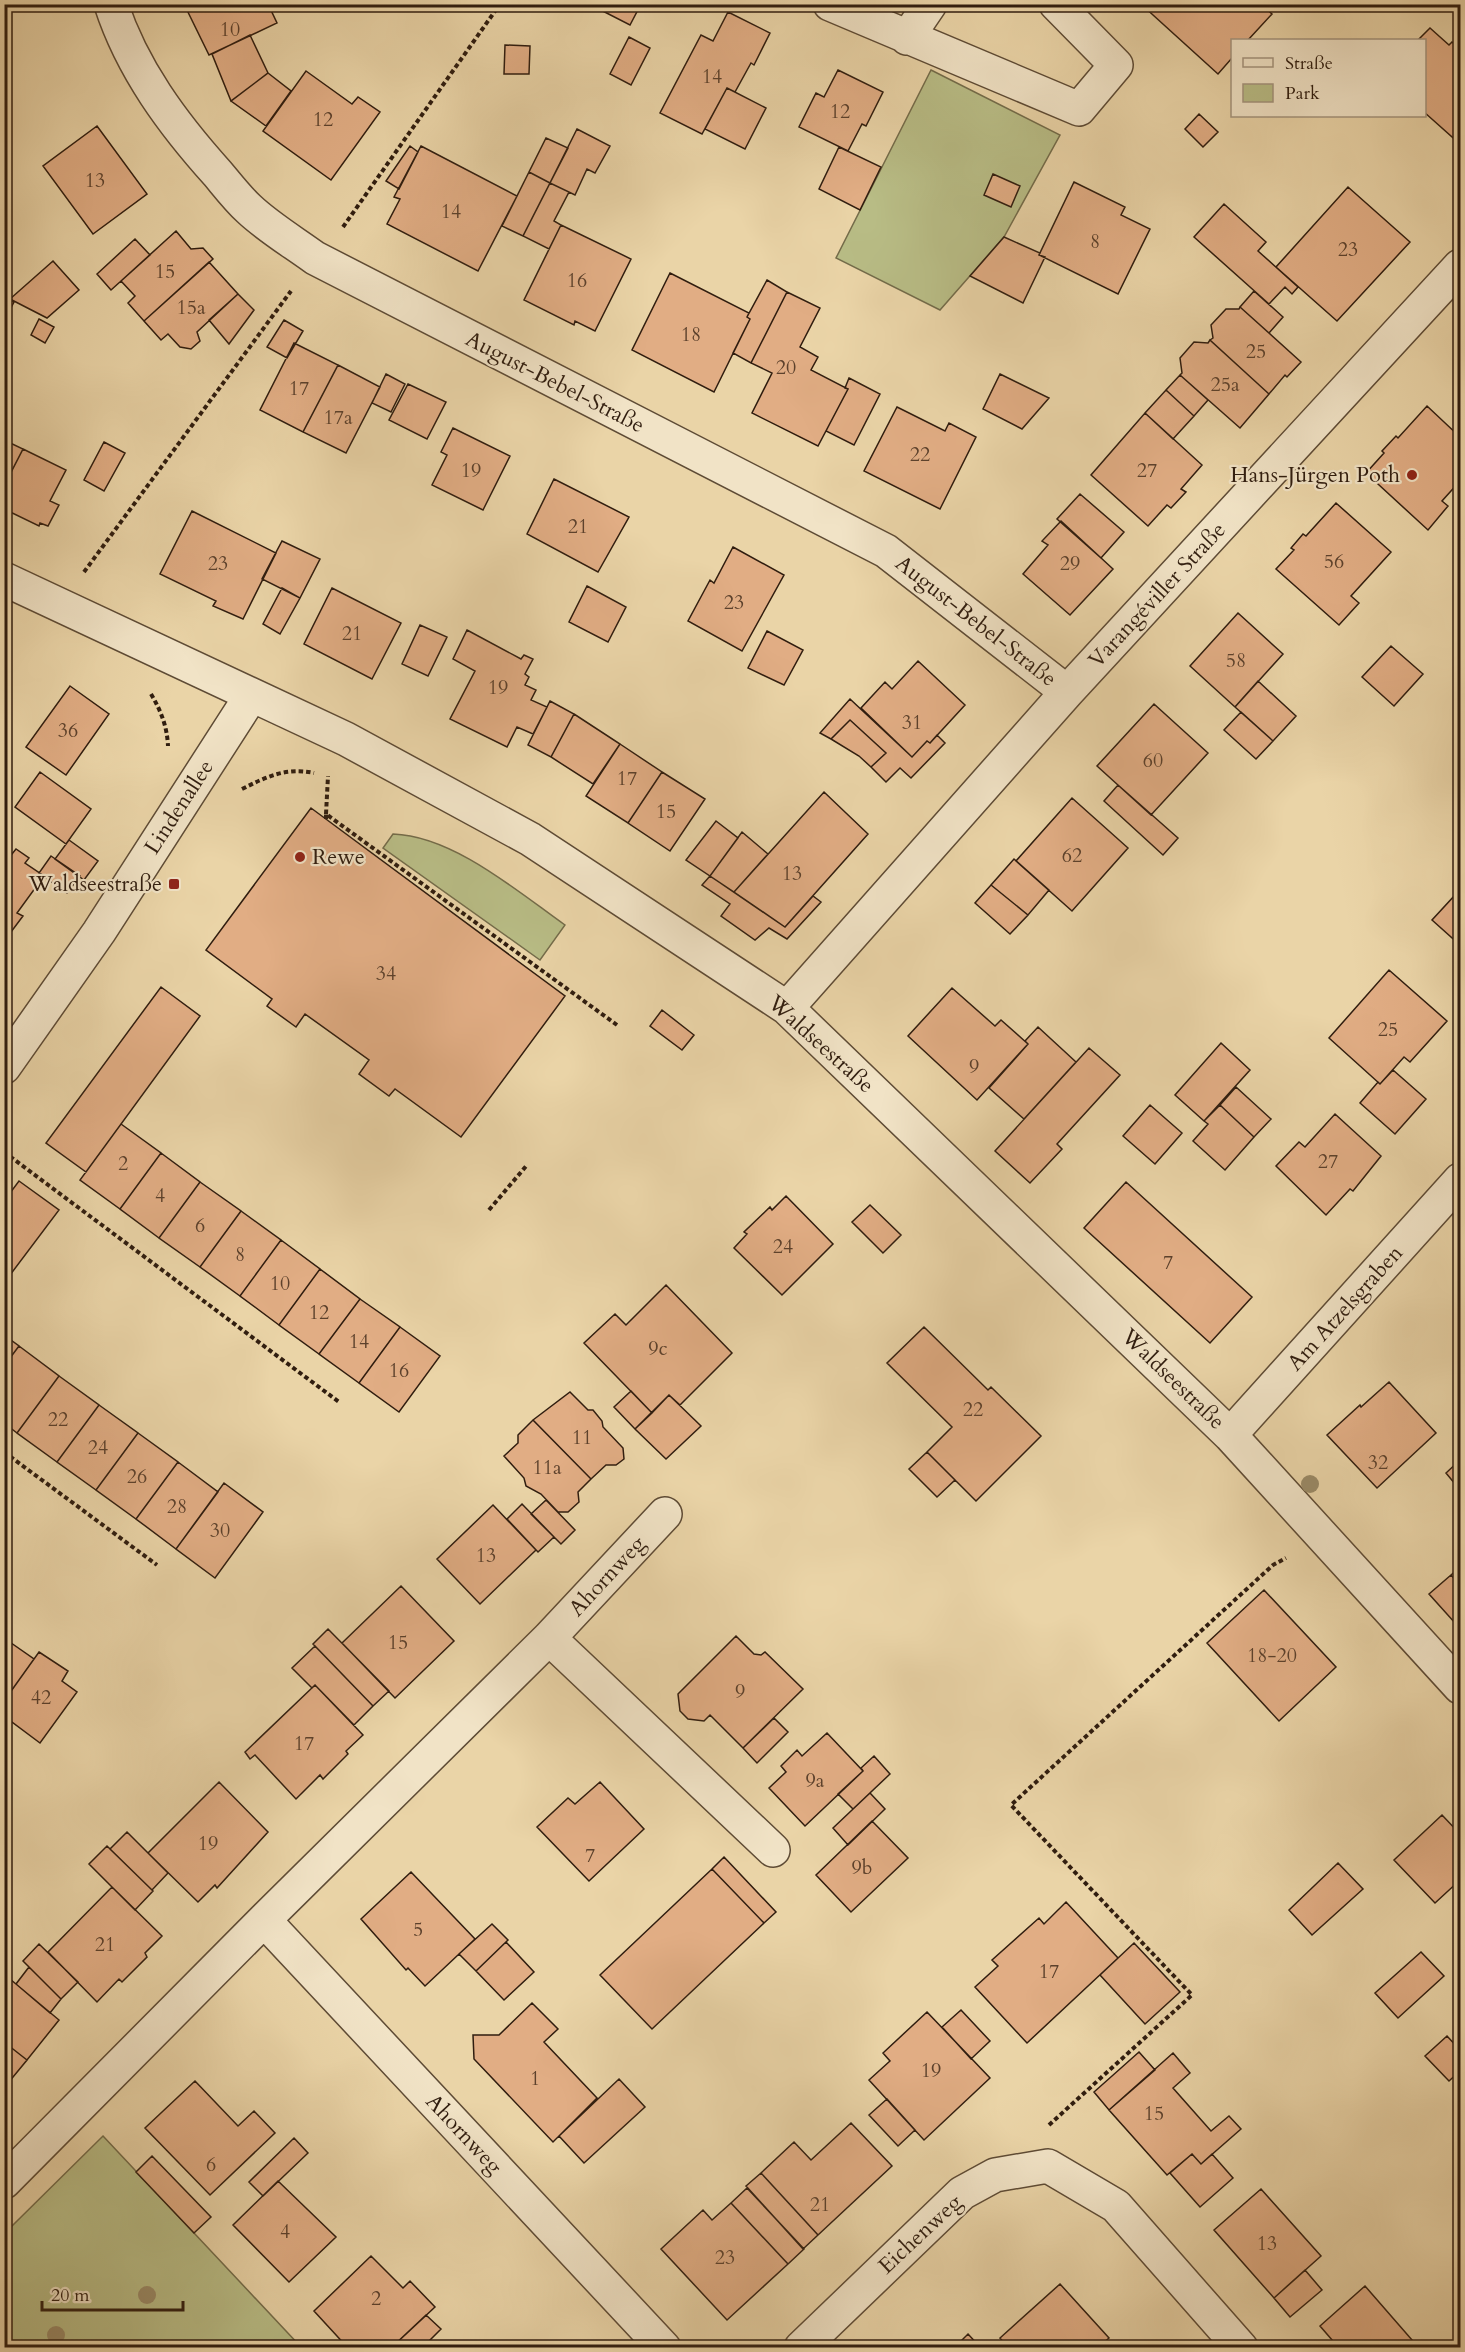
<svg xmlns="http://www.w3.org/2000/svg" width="1465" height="2352" font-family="Cardo,serif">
  <rect width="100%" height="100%" fill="#ead4a7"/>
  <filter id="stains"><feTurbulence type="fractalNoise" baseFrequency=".00333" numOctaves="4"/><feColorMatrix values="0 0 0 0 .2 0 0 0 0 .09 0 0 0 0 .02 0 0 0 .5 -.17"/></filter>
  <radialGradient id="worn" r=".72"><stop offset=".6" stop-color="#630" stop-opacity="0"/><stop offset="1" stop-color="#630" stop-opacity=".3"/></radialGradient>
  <!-- green -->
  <path fill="#b8bc85" stroke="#746c4a" stroke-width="1.5" d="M931,70l129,65 -56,102 -64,73 -104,-52z
    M393,834c60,2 124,57 172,91l-25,35 -157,-112z
    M103,2136l198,211h-289l-7,-8 -1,-101 8,-12z"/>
  <!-- building -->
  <path fill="#e1ad84" stroke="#301d0f" stroke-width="1.5" d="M4,4h11l-11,17z
    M184,4h84l9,19 -68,32z
    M589,4h52l-11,21z
    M1261,4l11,10 -24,26h-16v18l-14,16 -76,-69z
    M728,12l42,21 -16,32 -3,-2 -16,29 -8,-4 -25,46 -42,-21 41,-78 12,6z
    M1430,28l19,17 3,-3 8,7v95l-36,-32v-72h-6z
    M250,35l18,38 -37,28 -19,-47z
    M629,37l21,11 -19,37 -21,-11z
    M505,45l25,1 -1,28h-25z
    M838,70l45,22 -17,34 -4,-2 -14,27 -49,-24 17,-34 8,4z
    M306,71l46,33 6,-7 22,15 -49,68 -68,-49z
    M268,73l23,18 -25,35 -35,-25z
    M727,88l39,20 -21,41 -40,-20z
    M1199,114l19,18 -15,15 -18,-18z
    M97,126l50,68 -54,40 -50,-68z
    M577,129l33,17 -15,27 -8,-4 -12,26 -25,-12z
    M546,138l22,10 -18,35 -21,-11z
    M410,146l8,6 -19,37 -13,-8z
    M421,146l96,50 -39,75 -91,-47 13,-25 -6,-2z
    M839,147l42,20 -21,43 -41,-21z
    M529,172l21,11 -27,53 -21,-10z
    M993,174l27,12 -9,21 -27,-12z
    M1074,182l51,25 -4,8 29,14 -32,65 -79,-39z
    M550,183l19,9 -15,29 7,4 -12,24 -26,-13z
    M1348,187l62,55 -73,79 -61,-54z
    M1224,204l42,38 -8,9 40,36 -6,7 -7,-7 -16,17 -75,-67z
    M561,225l70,34 -36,72 -20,-10 -1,4 -50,-25z
    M176,231l15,18 12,-1 10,11 -69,62 -16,-18 7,-7 -14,-15z
    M1004,237l36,16 -1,2 6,2 -22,46 -53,-27z
    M135,239l15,16 -39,35 -14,-16z
    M53,261l26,29 -32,28 -37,-19z
    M209,262l29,32 -41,38 3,9 -9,8 -11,-2 -12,-13 -7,6 -17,-19z
    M670,273l79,40 -2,4 3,2 -36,73 -82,-42z
    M767,280l20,12 -36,71 -18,-10 17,-34 -3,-2z
    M1254,291l29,26 -14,16 -29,-26z
    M787,292l33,16 -20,39 18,10 -7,13 37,19 -30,57 -66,-33 20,-40 -21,-10z
    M238,294l16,16 -25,34 -20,-24z
    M4,296l10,6 -10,19z
    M1240,307l61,55 -14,15 -2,-2 -16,19 -59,-54 3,-2 -2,-13 15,-16h13z
    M39,319l15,8 -9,16 -14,-8z
    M284,320l19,11 -16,27 -20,-11z
    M1210,340l59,54 -29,34 -60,-53 2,-2 -2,-15 14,-16 14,1z
    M294,343l44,22 -35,67 -43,-22z
    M338,365l42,22 -34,66 -43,-21z
    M386,374l19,10 -14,28 -19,-9z
    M1000,374l49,24 -27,31 -39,-20z
    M1180,375l28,25 -14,16 -28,-26z
    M849,378l31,16 -26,51 -28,-14 22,-42 -3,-1z
    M408,384l38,18 -19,37 -38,-19z
    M1166,390l28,26 -21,23 -28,-26z
    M1427,406l33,31v44l-18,20 6,5 -20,24 -62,-57 18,-20 -2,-2 14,-15 2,2z
    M897,407l48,24 4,-8 27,14 -36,72 -76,-38z
    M1145,413l57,52 -21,24 5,3 -15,16 -4,-3 -19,21 -57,-51z
    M453,428l57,28 -27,54 -51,-25 15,-30 -6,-3z
    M4,440l19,9 -19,37z
    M104,442l21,11 -21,38 -20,-11z
    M23,449l43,21 -16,31 9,4 -11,21 -8,-3 -1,3 -35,-17v-23z
    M554,479l75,38 -31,55 -71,-38z
    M1080,494l44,38 -23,26 -44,-39z
    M1336,503l55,49 -40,44 8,7 -20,22 -63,-56 18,-19 -3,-2 12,-14 3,2z
    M192,511l84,42 -33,66 -30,-13 3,-5 -56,-27z
    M1061,521l52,48 -43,46 -47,-41 25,-29 -6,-4z
    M282,541l38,18 -20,39 -38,-19z
    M733,547l51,28 -42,76 -54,-30 22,-41 4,3z
    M1460,571v14l-6,-6z
    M587,586l39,21 -18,35 -39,-20z
    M282,588l18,10 -20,36 -17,-10z
    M332,588l69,35 -29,56 -68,-35z
    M1238,613l45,41 -48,53 -45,-41z
    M420,625l27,12 -19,39 -26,-12z
    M467,630l54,29 3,-4 9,4 -8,15 4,3 -4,8 11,5 -5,10 16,7 -14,27 -16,-7 -10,20 -57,-28 25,-48 -22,-12z
    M767,631l36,19 -19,35 -36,-17z
    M1391,646l32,28 -29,32 -32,-29z
    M918,661l47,44 -35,38 -3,-2 -15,16 -51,-49 24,-26 7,7z
    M1258,681l38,35 -23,25 -38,-34z
    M70,686l39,28 -43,61 -40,-28z
    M850,699l62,58 15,-16 3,2 7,-8 8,8 -34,35 -11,-10 -14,14 -15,-15 15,-14 -36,-33 -19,19 -11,-6z
    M550,701l24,13 -23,43 -23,-12z
    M1154,704l54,49 -57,62 -54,-49z
    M1241,712l32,29 -17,18 -32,-29z
    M574,714l46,30 -27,40 -42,-27z
    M850,720l36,33 -15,14 -12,-11 -28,-17z
    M620,744l42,28 -34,51 -42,-27z
    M40,772l51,37 -25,35 -51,-37z
    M662,772l43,27 -35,52 -42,-28z
    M1118,785l60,53 -15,17 -59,-54z
    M824,792l44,42 -83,93 -51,-35z
    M1072,798l56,50 -56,63 -56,-50z
    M311,808l254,188 -104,141 -66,-48 -6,7 -30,-22 10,-14 -64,-46 -9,13 -29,-21 5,-7 -66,-49z
    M716,821l22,17 -28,38 -24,-16z
    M742,832l26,22 -34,38 -24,-16z
    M69,840l29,21 -14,19 -29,-21z
    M4,848l8,6 4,-5 13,9 -4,5 19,13 -27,37 6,3 -12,16 -5,-3 -2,2z
    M51,856l29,20 -13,17 -28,-20z
    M1014,859l35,31 -21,25 -37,-30z
    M710,876l75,51 28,-31 8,6 -34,37 -18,-11 -14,12 -34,-24 9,-12 -28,-19z
    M991,885l37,30 -18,19 -35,-31z
    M1456,894l4,5v46l-28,-25z
    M1389,970l58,51 -37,41 -6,-5 -24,27 -51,-46z
    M161,987l39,29 -114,156 -40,-29z
    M952,988l43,38 6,-6 27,24 -51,56 -69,-64z
    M662,1010l32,25 -12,15 -32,-24z
    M1038,1027l38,35 -52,57 -35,-31 39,-44 -3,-3z
    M1221,1043l29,27 -46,51 -29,-26z
    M1089,1048l31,27 -63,69 5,5 -32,34 -35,-32z
    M1393,1070l33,29 -31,35 -35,-31 18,-21 2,2z
    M1236,1087l35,32 -17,18 -34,-32z
    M1150,1105l32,28 -27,31 -32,-28z
    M1220,1105l34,32 -29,33 -32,-29 15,-17 -4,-3z
    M1335,1114l46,42 -28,35 -3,-2 -24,26 -50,-49 23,-24 6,5z
    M121,1124l40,29 -41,56 -40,-29z
    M161,1153l39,29 -41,56 -39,-29z
    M19,1181l40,29 -55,73v-82z
    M200,1182l41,29 -41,56 -41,-29z
    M1126,1182l126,115 -42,46 -126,-115z
    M786,1196l47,48 -51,51 -48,-47 13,-14 -3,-2 26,-25 2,3z
    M870,1205l31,30 -18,18 -31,-31z
    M241,1211l40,29 -41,56 -40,-29z
    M281,1240l39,29 -41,56 -39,-29z
    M320,1269l40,30 -41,55 -40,-29z
    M666,1285l66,68 -52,52 -11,-10 -17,18 -68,-70 31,-29 11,11z
    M360,1299l40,28 -41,56 -40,-29z
    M400,1327l40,29 -41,56 -40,-29z
    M924,1327l64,63 3,-3 50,49 -65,65 -49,-49 25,-25 -65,-64z
    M4,1335l15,11 -15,20z
    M19,1346l40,30 -42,57 -13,-10v-57z
    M59,1376l40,29 -42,57 -40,-29z
    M1389,1382l47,51 -59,55 -50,-53 33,-30 1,2z
    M631,1391l21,22 -17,16 -21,-22z
    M570,1392l18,18h5l9,11 1,6 20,21 1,11 -8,6h-10l-15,14 -58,-59z
    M669,1395l32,31 -35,33 -31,-30z
    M99,1405l39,28 -42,57 -39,-28z
    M533,1420l58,59 -13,13 1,10 -11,10h-10l-17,-18 -15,-8 -2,-8 -20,-22 14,-13v-8z
    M138,1433l40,29 -42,57 -40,-29z
    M927,1452l28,28 -18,17 -28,-28z
    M1460,1460v30l-14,-17z
    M178,1462l40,30 -42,57 -40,-30z
    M224,1483l39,29 -48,66 -39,-29z
    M546,1500l29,30 -14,14 -30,-30z
    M522,1504l32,33 -16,15 -31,-33z
    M493,1505l43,45 -56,54 -43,-45z
    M1460,1567v18l-9,-10z
    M1451,1575l9,10v33l-5,5 -26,-29z
    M401,1586l53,55 -59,57 -53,-55z
    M1264,1590l72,77 -57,54 -72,-78z
    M328,1629l61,62 -16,15 -60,-62z
    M736,1636l18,18 7,1 4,-3 38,37 -60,59 -33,-33 -6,6 -16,-2 -8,-8 -2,-17z
    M4,1638l30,21 -30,42z
    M315,1646l58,60 -19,19 -39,-40 -3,3 -20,-20z
    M39,1652l29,19 -6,10 15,11 -37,51 -36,-27v-15z
    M315,1685l48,50 -17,16 2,3 -25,25 -3,-4 -24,24 -41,-44 -5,4 -5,-7z
    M774,1718l14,14 -31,31 -14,-15z
    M827,1733l36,38 -58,55 -36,-38 17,-16 -5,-6 16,-16 5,6z
    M874,1756l16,18 -37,35 -15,-15 25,-23 -2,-3z
    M219,1782l49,50 -51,56 -2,-3 -17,17 -50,-49z
    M600,1782l44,47 -55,52 -52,-54 31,-29 7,6z
    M870,1793l15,16 -37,36 -15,-17z
    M1442,1815l18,19v46l-25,23 -41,-43z
    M872,1821l36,37 -57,54 -35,-37z
    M127,1832l41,41 -16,17 -42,-41z
    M107,1846l46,45 -18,19 -46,-46z
    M724,1857l52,55 -12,11 -52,-54z
    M1338,1863l25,26 -51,46 -23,-25z
    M712,1869l52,54 -112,106 -52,-54z
    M411,1872l64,67 -50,47 -17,-18 -2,2 -45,-51z
    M112,1887l50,49 -17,17 2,4 -25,25 -3,-3 -22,23 -49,-50z
    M1066,1902l52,56 -91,85 -52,-56 23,-21 -6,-6 47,-42 5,6z
    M492,1924l16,16 -32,31 -17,-17z
    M506,1942l28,30 -30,28 -28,-29z
    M1134,1943l46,49 -35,32 -45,-49z
    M39,1944l39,38 -17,17 -38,-38z
    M1421,1952l23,24 -46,42 -23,-25z
    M29,1967l32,32 -11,14 -34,-29z
    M4,1974l55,46 -32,40 -23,-18z
    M532,2003l26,26 -14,13 53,56 -44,44 -79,-83 -1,-24h26z
    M961,2010l29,31 -19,18 -29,-32z
    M927,2012l63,66 -66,62 -55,-60 21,-19 -7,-8z
    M1447,2036l13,14v21l-11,10 -24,-25z
    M4,2042l23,18 -23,28z
    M1139,2052l16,18 -46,40 -15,-18z
    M1173,2053l17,20 -17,15 38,43 18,-15 12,13 -40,35 -9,-10 -25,21 -58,-65z
    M619,2079l26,28 -61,56 -25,-27z
    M195,2081l43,45 16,-15 21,22 -65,62 -65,-67z
    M887,2099l28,31 -17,16 -29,-31z
    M851,2123l41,43 -74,69 -57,-62 33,-31 17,18z
    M294,2138l14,15 -45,43 -14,-14z
    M1192,2154l9,10 11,-10 21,24 -33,29 -30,-34z
    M152,2156l59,61 -17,16 -58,-61z
    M761,2173l57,62 -15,14 -57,-63z
    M278,2181l58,56 -47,45 -56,-57z
    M747,2188l57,61 -16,15 -57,-61z
    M1261,2189l60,67 -47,42 -60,-68z
    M731,2203l57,61 -61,56 -66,-71 42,-39 9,10z
    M371,2256l32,32 7,-7 25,26 -44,41h-43l-34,-37z
    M1305,2270l17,20 -32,27 -16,-19z
    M1060,2284l49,54 -11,10h-90l-8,-10z
    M1365,2286l54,62h-80l-19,-22z
    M426,2315l15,14 -19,19h-31z
    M968,2334l13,14h-27z"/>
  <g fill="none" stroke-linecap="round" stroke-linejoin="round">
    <!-- minor casing -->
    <g stroke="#5e4b35" stroke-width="36">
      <path id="minor" d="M111,4c21,65 62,120 107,170 10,12 20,25 31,35 19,18 44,33 66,49l571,293 181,141
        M830,4l249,105 37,-44 -60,-61
        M907,38l23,-34
        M4,579l342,160 184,100 257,169 443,427 230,252
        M787,1008l280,-316 393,-426
        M4,1067l95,-135 152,-236
        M1230,1435l230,-255
        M549,1638l224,212
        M264,1920l400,428
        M4,2182l260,-262 285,-282 116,-124
        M801,2348l161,-155 33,-18 53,-9 68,40 125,142"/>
    </g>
    <!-- path -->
    <path stroke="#301d0f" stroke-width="4" stroke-dasharray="4.5 3" stroke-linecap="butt" d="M343,227l157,-223
      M84,572l207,-281
      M151,694c10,17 16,32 17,52
      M242,789c24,-12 44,-22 72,-16
      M326,814l2,-38
      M326,819v-5l291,211
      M4,1152l335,250
      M489,1210l38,-45
      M4,1452l153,113
      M1049,2125l143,-130 -181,-190 262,-240 13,-7"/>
    <!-- minor -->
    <use href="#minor" stroke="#f1e3c6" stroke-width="33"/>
  </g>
  <!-- trees -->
  <g fill="#9a8a67">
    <circle cx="1310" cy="1484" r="9"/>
    <circle cx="147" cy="2295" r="9"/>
    <circle cx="56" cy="2335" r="9"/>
  </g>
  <!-- markers -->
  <g fill="#8f2418" stroke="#f1e3c6" stroke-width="2">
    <circle cx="1412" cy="475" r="6"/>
    <circle cx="300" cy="857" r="6"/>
    <rect x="168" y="878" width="12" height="12" rx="3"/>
  </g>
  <g text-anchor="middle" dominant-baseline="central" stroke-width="4.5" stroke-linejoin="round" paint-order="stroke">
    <!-- number labels -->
    <g font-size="20" fill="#5c412c">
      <text x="230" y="29">10</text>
      <text x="712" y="76">14</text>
      <text x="840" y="111">12</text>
      <text x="323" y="119">12</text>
      <text x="95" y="180">13</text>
      <text x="451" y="211">14</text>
      <text x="1095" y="241">8</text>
      <text x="1348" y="249">23</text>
      <text x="165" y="271">15</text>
      <text x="577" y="280">16</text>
      <text x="191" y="307">15a</text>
      <text x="691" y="334">18</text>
      <text x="1256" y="351">25</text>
      <text x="786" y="367">20</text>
      <text x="1225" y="384">25a</text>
      <text x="299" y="388">17</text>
      <text x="338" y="417">17a</text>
      <text x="920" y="454">22</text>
      <text x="471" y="470">19</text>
      <text x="1147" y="470">27</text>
      <text x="578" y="526">21</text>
      <text x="1334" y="561">56</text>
      <text x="218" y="563">23</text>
      <text x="1070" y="563">29</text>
      <text x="734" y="602">23</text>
      <text x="352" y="633">21</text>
      <text x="1236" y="660">58</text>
      <text x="498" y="687">19</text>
      <text x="912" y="722">31</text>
      <text x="68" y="730">36</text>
      <text x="1153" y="760">60</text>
      <text x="627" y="778">17</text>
      <text x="666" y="811">15</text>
      <text x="1072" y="855">62</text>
      <text x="792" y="873">13</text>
      <text x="386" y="973">34</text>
      <text x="1388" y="1029">25</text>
      <text x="974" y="1066">9</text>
      <text x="1328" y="1161">27</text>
      <text x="123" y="1163">2</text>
      <text x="160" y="1195">4</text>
      <text x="200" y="1225">6</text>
      <text x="783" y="1246">24</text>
      <text x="240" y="1254">8</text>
      <text x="1168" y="1262">7</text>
      <text x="280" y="1283">10</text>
      <text x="319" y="1312">12</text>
      <text x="359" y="1341">14</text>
      <text x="658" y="1348">9c</text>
      <text x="399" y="1370">16</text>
      <text x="973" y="1409">22</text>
      <text x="58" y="1419">22</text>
      <text x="582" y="1437">11</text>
      <text x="98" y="1447">24</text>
      <text x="1378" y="1462">32</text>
      <text x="547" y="1467">11a</text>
      <text x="137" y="1476">26</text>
      <text x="177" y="1506">28</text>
      <text x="220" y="1530">30</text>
      <text x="486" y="1555">13</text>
      <text x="398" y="1642">15</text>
      <text x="1272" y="1655">18-20</text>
      <text x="740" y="1691">9</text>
      <text x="41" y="1697">42</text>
      <text x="304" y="1743">17</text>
      <text x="815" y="1780">9a</text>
      <text x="208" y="1843">19</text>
      <text x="590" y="1855">7</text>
      <text x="862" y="1867">9b</text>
      <text x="418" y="1929">5</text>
      <text x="105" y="1944">21</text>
      <text x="1049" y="1971">17</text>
      <text x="931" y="2070">19</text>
      <text x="535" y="2078">1</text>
      <text x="1154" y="2113">15</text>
      <text x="211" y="2164">6</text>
      <text x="820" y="2204">21</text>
      <text x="285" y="2231">4</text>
      <text x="1267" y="2243">13</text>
      <text x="725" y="2257">23</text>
      <text x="376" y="2298">2</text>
    </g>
    <!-- street labels -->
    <g font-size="22" fill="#301d0f" stroke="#f1e3c6">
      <text transform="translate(555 382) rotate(27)">August-Bebel-Straße</text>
      <text transform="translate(1157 595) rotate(-47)">Varangéviller Straße</text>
      <text transform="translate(976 621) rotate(38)">August-Bebel-Straße</text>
      <text transform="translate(179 807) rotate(-57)">Lindenallee</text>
      <text transform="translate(821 1044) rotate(42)">Waldseestraße</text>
      <text transform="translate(1345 1308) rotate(-48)">Am Atzelsgraben</text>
      <text transform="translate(1173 1379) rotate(44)">Waldseestraße</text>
      <text transform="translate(607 1576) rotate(-47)">Ahornweg</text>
      <text transform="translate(464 2134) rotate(47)">Ahornweg</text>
      <text transform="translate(920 2234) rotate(-43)">Eichenweg</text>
    </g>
    <!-- poi labels -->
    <g font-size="22" fill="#301d0f" stroke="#f1e3c6" text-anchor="end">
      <text x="1400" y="475">Hans-Jürgen Poth</text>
      <text x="312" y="857" text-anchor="start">Rewe</text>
      <text x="162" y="884">Waldseestraße</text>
    </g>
  </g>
  <!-- margin -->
  <rect width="1465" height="2352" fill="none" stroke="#ead4a7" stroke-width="24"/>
  <rect x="6" y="6" width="1453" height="2340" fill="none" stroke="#301d0f" stroke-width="3"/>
  <rect x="12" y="12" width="1441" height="2328" fill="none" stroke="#301d0f" stroke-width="1.5"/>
  <!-- legend -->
  <rect x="1231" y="39" width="195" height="78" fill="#f1e3c6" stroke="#a4947d" stroke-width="1.5"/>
  <rect x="1243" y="58" width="30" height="9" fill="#f1e3c6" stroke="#a4947d" stroke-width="1.5"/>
  <text x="1285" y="69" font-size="18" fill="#301d0f">Straße</text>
  <rect x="1243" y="84" width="30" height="18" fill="#b8bc85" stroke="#a4947d" stroke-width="1.5"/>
  <text x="1285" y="99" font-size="18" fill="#301d0f">Park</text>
  <!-- scale -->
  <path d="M42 2301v9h141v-9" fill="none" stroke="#301d0f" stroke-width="3"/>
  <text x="51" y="2301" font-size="18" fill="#301d0f" stroke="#f1e3c6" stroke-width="4.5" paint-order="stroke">20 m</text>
  <rect width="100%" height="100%" filter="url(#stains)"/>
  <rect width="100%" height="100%" fill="url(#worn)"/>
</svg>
